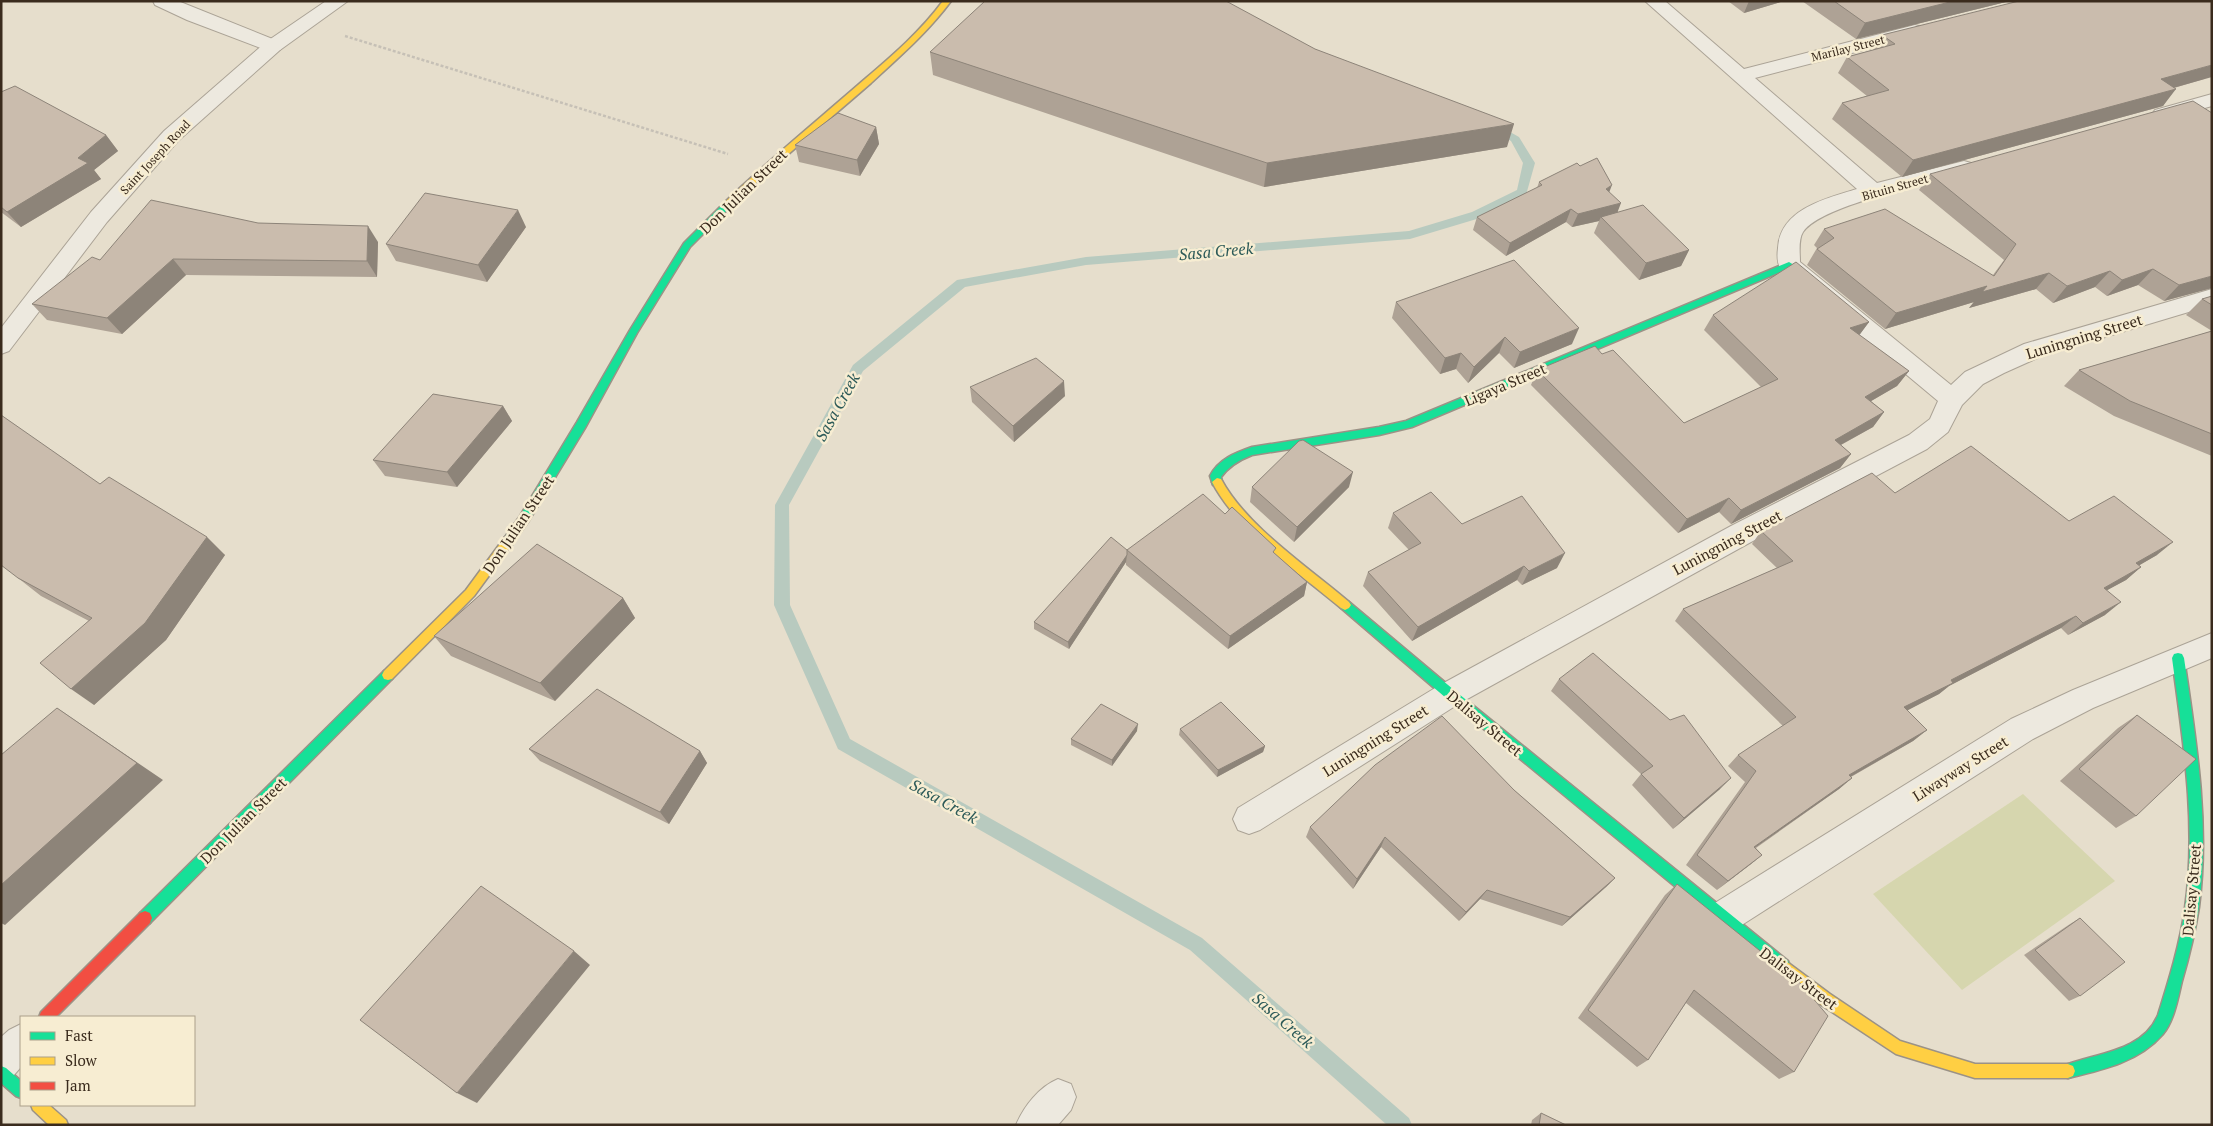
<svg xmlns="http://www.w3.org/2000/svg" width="2213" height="1126" font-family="'PT Serif',serif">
  <rect width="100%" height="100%" fill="#e6decc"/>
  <!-- green -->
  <path fill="#d6d6ae" d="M2023,794l92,87 -153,109 -89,-96z"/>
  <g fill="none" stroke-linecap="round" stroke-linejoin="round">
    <!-- stream -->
    <path fill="#b8cabf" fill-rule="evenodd" d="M1494,123l25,14 16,26 -9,32 -46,23 -70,21 -324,26 -121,22 -102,84 -74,134 1,100 60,134 352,199 207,180 3,7h-25l-197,-175 -352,-201 -64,-144 1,-100 78,-140 104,-85 129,-23 323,-26 63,-19 45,-22 6,-27 -12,-22 -21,-13v-4z"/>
    <!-- lane casing -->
    <g stroke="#aba396" stroke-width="2">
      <path id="lane" d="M153,1h25l102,41 3,4 -3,4h-14l-79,-30 -32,-15z
        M1058,1079l13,5 5,13 -5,13 -13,15h-42c8,-19 23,-38 42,-46z"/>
    </g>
    <!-- street casing -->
    <g stroke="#aba396" stroke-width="2">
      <path id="street" d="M326,1h22l-68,49 -102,91 -71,81 -98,129 -8,3v-26l90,-116 73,-81 102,-89z
        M1645,1h20l79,68 171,-44 7,2 2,4 -2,4 -167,43 122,105 87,-22 7,2 4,5 -4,5c-35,9 -149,31 -168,59 -5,8 -3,21 -3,30l151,123 14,-13 59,-28 188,-55v16l-170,51 -38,17 -21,11 -21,21 -14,27 -21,17 -176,93 -291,161 -200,127 -11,4 -11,-4 -5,-11 5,-11 202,-123 291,-159 178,-91 21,-16 8,-18 -157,-131c-4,-7 -4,-14 -3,-22 2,-39 49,-50 79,-59z
        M2212,94v12l-50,14 -7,-2 -3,-4 3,-4z
        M2212,633v25l-119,50 -60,31 -299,191 -12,4 -12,-4 -5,-12 5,-12 301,-187 62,-29z
        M21,1024v43l-7,8 -13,5v-43l8,-7z"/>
    </g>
    <!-- fast casing -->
    <g stroke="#9b9286" stroke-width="3">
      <path id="fast" d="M728,201l4,3 -1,2 -41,41 -53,86 -52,95 -57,94 -15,21h-8l-2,-3 2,-3 15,-21 57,-94 53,-92 54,-87 41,-41z
        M1789,262l5,3 -2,2 -380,160 -33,8 -127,20c-13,5 -23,11 -31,22l1,5 -1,3h-8l-3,-9c9,-17 25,-23 42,-29l127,-20 27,-6z
        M1345,600l4,2 105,88 334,271 2,5 -2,5 -5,2 -5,-2 -332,-273 -105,-90 -2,-3 2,-3z
        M2178,653l4,1 2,4c12,82 26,166 15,249 -4,26 -10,50 -17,74 -4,17 -8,40 -19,53 -24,28 -61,36 -95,44l-5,-2 -2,-5 2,-5c32,-13 80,-14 95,-51 11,-35 22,-71 27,-107 12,-83 -2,-168 -13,-250l2,-4z
        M388,670l4,1 2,4 -2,4 -242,244 -5,2 -5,-2 -2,-5 2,-5 244,-242z
        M1,1066l5,2 15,13v17l-5,-2 -15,-13z"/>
    </g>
    <!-- slow casing -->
    <g stroke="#9b9286" stroke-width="3">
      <path id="slow" d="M943,1h8c-23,31 -52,56 -80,82 -47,41 -95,80 -140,123h-6v-4c45,-43 93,-82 140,-123 28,-24 56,-48 78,-78z
        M1217,478l4,1c25,47 87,88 128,123l2,3 -2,3 -4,2 -4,-2c-44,-37 -102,-75 -129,-126z
        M509,536l4,1 2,3 -2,3 -39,53 -82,83 -4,1 -4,-1 -2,-4 2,-4 82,-81 39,-53z
        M1783,959l47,35 70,47 75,23h93l5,2 2,5 -2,5 -5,2h-93l-79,-24 -76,-50 -42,-33 -2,-5 2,-5z
        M31,1105h18l17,15 2,5h-19l-16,-15z"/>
    </g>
    <!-- jam casing -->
    <g stroke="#9b9286" stroke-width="3">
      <path id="jam" d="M145,911l5,2 2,5 -2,5 -94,94h-17l2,-5 99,-99z"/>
    </g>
    <!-- path -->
    <path stroke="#c6c0b6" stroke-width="2.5" stroke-dasharray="3 2" stroke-linecap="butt" d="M345,36l383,118"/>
    <!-- lane -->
    <use href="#lane" fill="#ede9df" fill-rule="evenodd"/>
    <!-- street -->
    <use href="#street" fill="#ede9df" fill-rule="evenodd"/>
    <!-- fast -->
    <use href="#fast" fill="#16e098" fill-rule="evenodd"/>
    <!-- slow -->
    <use href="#slow" fill="#ffcf43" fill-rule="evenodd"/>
    <!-- jam -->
    <use href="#jam" fill="#f24e42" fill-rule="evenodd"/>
  </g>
  <!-- wall -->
  <path fill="#aea295" d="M1728,1h56l-40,12z
    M1802,1h208l-154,38z
    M1882,35l322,44 -30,9 -11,18 -261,71 -70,-58 10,-16 25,-7 -29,-23 9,-16 26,-7z
    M1315,49l192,98 -243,40 -331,-112 -3,-23z
    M1,92l105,43 12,16 -24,19 7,9 -80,48 -20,-15z
    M876,127l3,17 -19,32 -61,-14 -4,-17z
    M1930,174l282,114 -48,13 -26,-16 -31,11 -12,-9 -42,16 -17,-14 -67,19 5,-6 -89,27 -78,-64 10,-17 -3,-3 10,-16 169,46 11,-15 -85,-70z
    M1539,182l70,10 9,20 71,38 -8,16 -42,14 -45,-47 5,-12 -27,6 -6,-5 -60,34 -33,-26 4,-13 60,-29z
    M258,223l120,19 -1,35 -191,-2 -64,59 -75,-14 -15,-16 68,-44z
    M526,227l-39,55 -91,-21 -10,-17z
    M2212,296v35l-26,-16 16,-16z
    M1396,302l176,42 -58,24 -15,-15 -31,30 -12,-14 -16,5 -48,-56z
    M1713,315l156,7 -10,13 50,36 -12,15 -26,15 13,11 -11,15 -32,18 10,9 -11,14 -109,56 -12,-12 -41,21 -147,-148 6,-15 65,-16 82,69 77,-36 -57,-57z
    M2212,331v125l-98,-40 -50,-30 15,-16z
    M970,387l95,9 -51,46 -42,-40z
    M503,406l9,15 -55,66 -72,-11 -12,-16z
    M100,484l125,71 -59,85 -72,65 -5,-84 -48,-25 -23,-18z
    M1252,487h97l-55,55 -44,-40z
    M1895,493l174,28 88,34 -18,10 2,2 -15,13 -19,10 -2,25 -37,20 -7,-7 -112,58 -10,8 -32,16 20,20 -14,11 -62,36 1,1 -13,11 -83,59 6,7 -11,9 -34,26 -31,-25 59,-83 -17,-16 10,-11 45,-29 -108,-105 8,-12 94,-41 -25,-24 9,-13z
    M1393,513l69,11 95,44 -35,17 -5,-5 -105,61 -49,-55 5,-14 41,-22 -21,-22z
    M1225,514l50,40 32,28 -3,14 -76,53 -102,-84v-3l-57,87 -35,-20v-7l93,-72z
    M623,598l12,20 -80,83 -104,-45 -17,-20z
    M1559,679l161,110 -47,40 -41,-44 9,-11 -90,-83z
    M2137,715l-1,101 -20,12 -56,-47 58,-53z
    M1180,729l85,17 -2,6 -46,25 -38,-42z
    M1137,731l-25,35 -41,-21v-6z
    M529,749l171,2 7,12 -38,61 -129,-63z
    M1514,790l101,88 -9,9 -44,39 -82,-27 -21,22 -78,-74 -28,42 -47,-52 4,-10z
    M1677,884l117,188 -15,7 -93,-76 -38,57 -11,7 -59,-49 87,-123z
    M2080,918v78l-11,5 -45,-46 46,-31z
    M1541,1113l25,12h-35l1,-5z"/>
  <!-- shaded-wall -->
  <path fill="#8d8479" d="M1749,1h35l-40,12z
    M1954,1h56l-154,38 9,-16z
    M2212,65v12l-64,18 13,-16z
    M2176,89l-13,17 -261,71 11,-17z
    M1514,124l-7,23 -243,40 3,-24z
    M876,127l3,17 -19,32 -3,-16z
    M106,135l12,16 -24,19 7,9 -80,48 -14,-15 71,-54z
    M1612,185l-5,13 -1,-9z
    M1621,203l-5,13 -15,1 -2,4 -27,6 6,-13z
    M1571,209l-5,13 -60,34 4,-13z
    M518,210l8,17 -39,55 -9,-17z
    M368,226l10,16 -1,35 -10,-16z
    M1689,250l-8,16 -42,14 7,-17z
    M173,259l13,16 -64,59 -15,-16z
    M2153,269l-15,16 -31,11 15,-16z
    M2110,271l-15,16 -42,16 14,-17z
    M2049,273l-13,16 -67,19 13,-16z
    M2212,276v12l-48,13 15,-16z
    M1987,286l-13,16 -89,27 11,-16z
    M1869,322l-11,15 -8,-9z
    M1579,328l-7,16 -58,24 6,-16z
    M1505,337l-6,16 -31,30 6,-16z
    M1461,353l-5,16 -16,5 5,-16z
    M1909,371l-12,15 -43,25 11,-14z
    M1064,381l1,15 -51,46 -1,-16z
    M503,406l9,15 -55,66 -10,-15z
    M1884,412l-11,15 -49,27 11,-14z
    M1851,454l-11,14 -109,56 10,-14z
    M1353,472l-4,15 -55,55 3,-15z
    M1729,498l-10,14 -41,21 9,-14z
    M207,537l18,18 -59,85 -72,65 -23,-16z
    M2173,542l-16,13 -36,21 15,-13z
    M1565,553l-8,15 -35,17 7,-14z
    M1127,555l-1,7 -57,87 -1,-7z
    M1524,566l-7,14 -105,61 6,-14z
    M2141,567l-15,13 -37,20 15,-12z
    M1307,582l-3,14 -76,53 2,-13z
    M623,598l12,20 -80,83 -15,-18z
    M2121,602l-16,13 -37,20 15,-12z
    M2076,616l-15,12 -112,58 -10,8 -48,25 13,-12 47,-27z
    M57,708l106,72 -158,145 -4,-2v-38z
    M1138,724l-1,7 -25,35v-6z
    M1927,730l-14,11 -77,44 13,-10z
    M1265,746l-2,6 -46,25 1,-7z
    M700,751l7,12 -38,61 -9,-12z
    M1731,778l-11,11 -47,40 11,-11z
    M1852,778l-13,11 -96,67 11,-9z
    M1385,837l-4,10 -28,42 4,-10z
    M1762,855l-11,9 -34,26 11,-9z
    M1615,878l-9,9 -44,39 8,-9z
    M1487,890l-7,9 -21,22 7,-9z
    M574,951l16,14 -113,138 -20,-10z"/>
  <!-- building -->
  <path fill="#cabcad" stroke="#8d8479" d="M985,1h241l89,48 199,75 -247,39 -337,-111z
    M1834,1h120l-89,22z
    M2019,1h193v64l-51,14 15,10 -263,71 -71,-57 47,-13 -42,-33 48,-13 -13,-9z
    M15,86l91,49 -28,23 10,5 -81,49 -6,-5v-115z
    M2193,101l19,12v163l-33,9 -26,-16 -31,11 -12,-9 -43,15 -18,-13 -67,19 5,-6 -91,27 -79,-64 17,-11 -10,-9 61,-20 109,67 22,-32 -86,-70z
    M838,113l38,14 -19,33 -62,-15z
    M1597,158l15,27 -6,4 15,14 -43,11 -7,-5 -61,34 -33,-26 65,-32 -3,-3 38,-19 3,3z
    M425,193l93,17 -40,55 -92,-21z
    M151,200l107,23 110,3 -1,35 -194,-2 -66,59 -75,-14 60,-47 8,3z
    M1643,205l46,45 -43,13 -45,-46z
    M1514,260l65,68 -59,24 -15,-15 -31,30 -13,-14 -16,5 -49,-56z
    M1796,262l73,60 -19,6 59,43 -44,26 19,15 -49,28 16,14 -110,56 -12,-12 -42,21 -150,-149 58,-24 7,8 11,-4 71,73 94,-44 -65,-64z
    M2212,296v9l-10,-6z
    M2212,331v103l-82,-33 -51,-31z
    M1036,358l28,23 -51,45 -43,-39z
    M433,394l70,12 -56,66 -74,-12z
    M1,415l99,69 9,-7 98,60 -62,86 -74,66 -31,-26 52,-45 -74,-40 -17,-13z
    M1303,440l50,32 -56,55 -45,-40 47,-46z
    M1971,446l98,75 45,-25 59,46 -37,21 5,4 -37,21 17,14 -38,21 -7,-7 -125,64 2,3 -49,24 23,23 -78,45 3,3 -98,69 8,8 -34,26 -31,-26 59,-84 -18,-16 58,-38 -113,-108 110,-48 -32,-30 111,-58 23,20z
    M1431,492l31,32 60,-28 43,57 -36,18 -5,-5 -106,61 -50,-55 53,-29 -28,-30z
    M1203,494l22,20 7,-7 44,41 -3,4 34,30 -77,54 -103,-86z
    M1111,537l16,13v5l-59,87 -34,-20z
    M537,544l86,54 -83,85 -106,-47z
    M1593,653l77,67 14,-5 47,63 -47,40 -43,-44 12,-8 -94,-87z
    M597,689l103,62 -40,61 -131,-63z
    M1221,702l44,44 -47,24 -38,-41z
    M1101,704l37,20 -26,36 -41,-21z
    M57,708l80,55 -136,122v-130z
    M2137,715l59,44 -60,57 -57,-47z
    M1442,716l72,74 101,88 -45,39 -83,-27 -21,22 -81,-75 -28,42 -47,-52 65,-62z
    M1677,884l123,99 28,33 -34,56 -100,-82 -46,70 -60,-50z
    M481,886l93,65 -117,142 -97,-73z
    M2080,918l45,44 -45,34 -45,-46z
    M1541,1113l25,12h-27z"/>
  <g text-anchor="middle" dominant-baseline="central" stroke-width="5" stroke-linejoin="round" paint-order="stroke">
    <!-- far-street labels -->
    <g font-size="12" fill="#3a2b1d" stroke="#f7edd2">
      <text transform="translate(1848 48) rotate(-14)">Marilay Street</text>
      <text transform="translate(155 157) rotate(-47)">Saint Joseph Road</text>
      <text transform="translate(1895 187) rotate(-16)">Bituin Street</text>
    </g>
    <!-- street labels -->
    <g font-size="15" fill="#3a2b1d" stroke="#f7edd2">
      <text transform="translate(743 191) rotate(-44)">Don Julian Street</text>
      <text transform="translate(2084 336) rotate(-17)">Luningning Street</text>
      <text transform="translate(1505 384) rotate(-23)">Ligaya Street</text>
      <text transform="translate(518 524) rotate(-56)">Don Julian Street</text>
      <text transform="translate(1727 542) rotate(-28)">Luningning Street</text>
      <text transform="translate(1485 723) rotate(40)">Dalisay Street</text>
      <text transform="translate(1375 740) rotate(-32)">Luningning Street</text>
      <text transform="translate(1960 768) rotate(-32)">Liwayway Street</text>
      <text transform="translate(243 820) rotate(-45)">Don Julian Street</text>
      <text transform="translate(2191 890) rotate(-85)">Dalisay Street</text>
      <text transform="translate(1799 978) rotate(37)">Dalisay Street</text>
    </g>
    <!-- water labels -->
    <g font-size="16" font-style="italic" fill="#2c5a58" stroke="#f7edd2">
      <text transform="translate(1216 251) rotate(-5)">Sasa Creek</text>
      <text transform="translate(837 407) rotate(-61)">Sasa Creek</text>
      <text transform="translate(944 801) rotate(29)">Sasa Creek</text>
      <text transform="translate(1283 1020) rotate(41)">Sasa Creek</text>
    </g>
  </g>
  <!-- border -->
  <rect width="2213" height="1126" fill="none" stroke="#3a2b1d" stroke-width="5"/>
  <!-- legend -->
  <rect x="20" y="1016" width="175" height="90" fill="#f7edd2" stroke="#ab9f8a"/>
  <rect x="30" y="1032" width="25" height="8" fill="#16e098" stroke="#ab9f8a"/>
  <text x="65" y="1041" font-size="15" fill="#3a2b1d">Fast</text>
  <rect x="30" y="1057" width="25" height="8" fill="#ffcf43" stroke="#ab9f8a"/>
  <text x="65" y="1066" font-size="15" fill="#3a2b1d">Slow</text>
  <rect x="30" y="1082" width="25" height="8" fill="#f24e42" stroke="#ab9f8a"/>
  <text x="65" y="1091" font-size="15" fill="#3a2b1d">Jam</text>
</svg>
